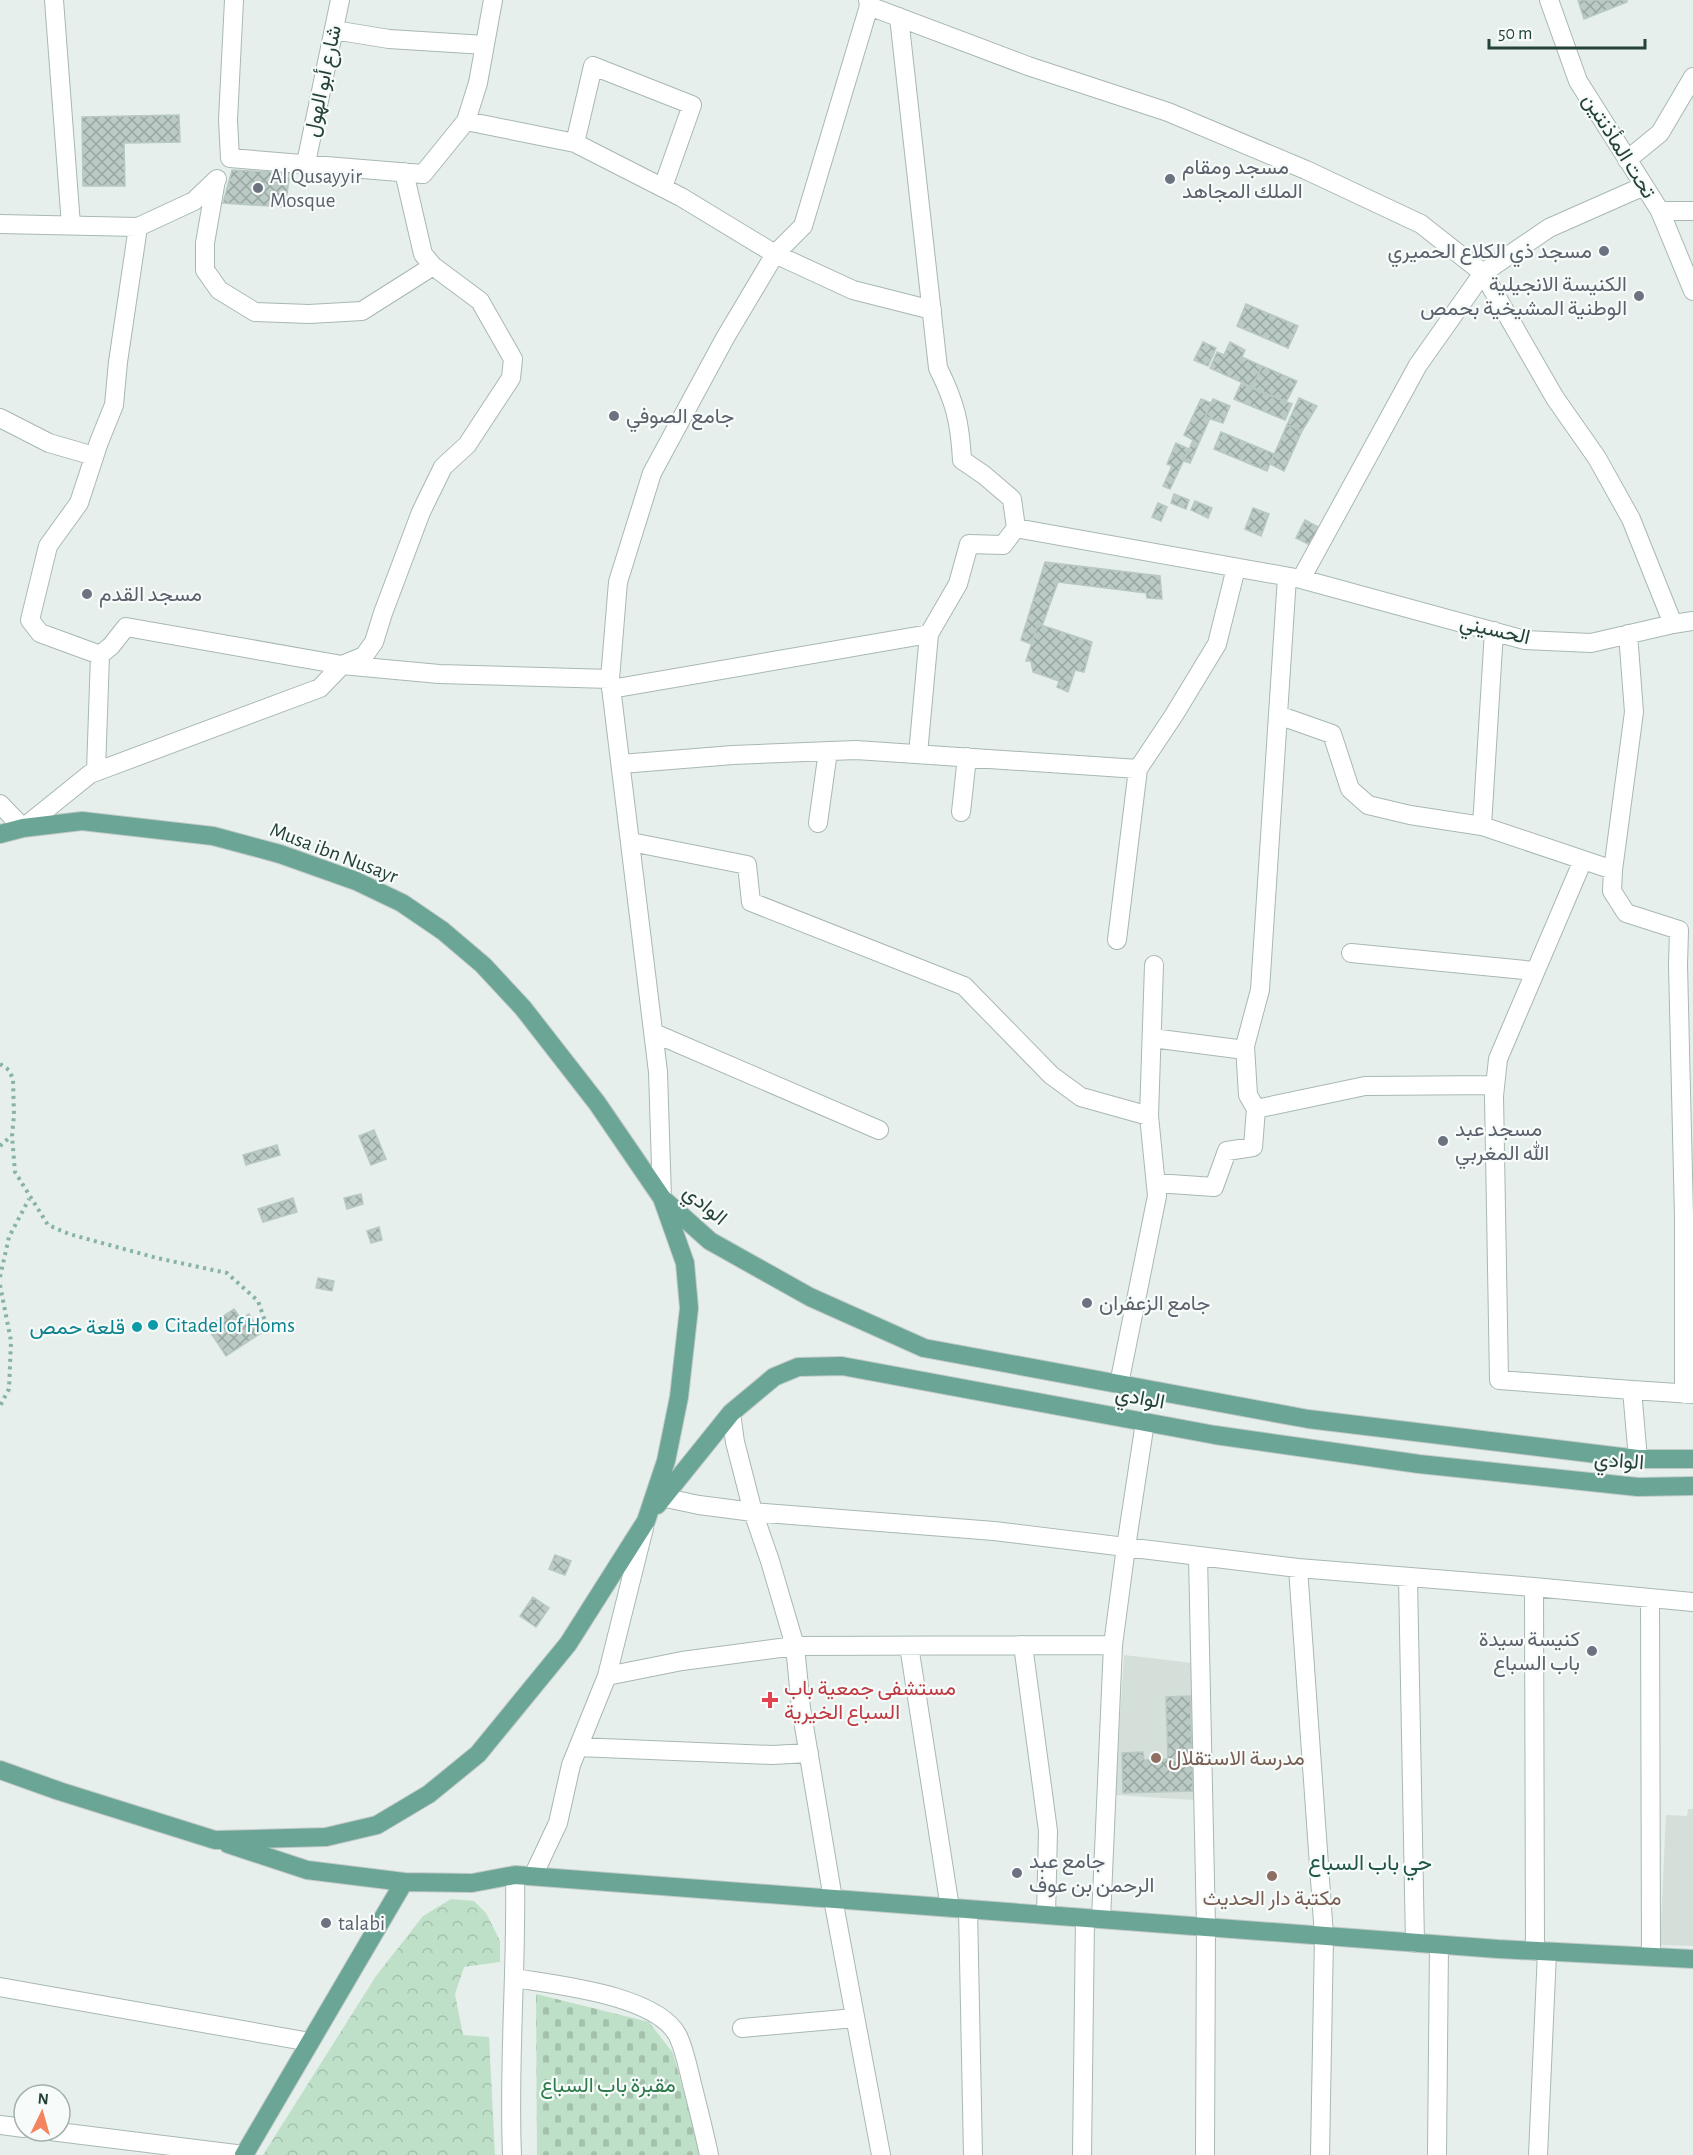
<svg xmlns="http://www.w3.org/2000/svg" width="1693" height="2155" font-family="'Alegreya Sans',Vazirmatn,sans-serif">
  <defs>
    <pattern id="forest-crowns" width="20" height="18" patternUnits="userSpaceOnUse" patternTransform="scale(1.5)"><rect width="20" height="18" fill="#bfe0c8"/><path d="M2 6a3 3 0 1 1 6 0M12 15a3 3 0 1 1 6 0" fill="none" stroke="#a4c1ad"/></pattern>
    <pattern id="cemetery-stones" width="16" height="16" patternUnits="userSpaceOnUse" patternTransform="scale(1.5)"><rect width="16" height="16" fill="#bfe0c8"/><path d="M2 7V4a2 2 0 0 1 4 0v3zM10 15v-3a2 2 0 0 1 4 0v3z" fill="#a4c1ad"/></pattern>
    <pattern id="building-cross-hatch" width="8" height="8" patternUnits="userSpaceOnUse" patternTransform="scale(1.5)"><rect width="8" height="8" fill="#bbcac4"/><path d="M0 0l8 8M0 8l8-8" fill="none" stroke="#98a6a0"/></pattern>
  </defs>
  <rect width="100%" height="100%" fill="#e6efeb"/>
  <!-- built -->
  <path fill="#d4dfda" d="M1124,1655l69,8 2,137 -80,-5z
    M1688,1809h5v137l-33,-1 6,-130 21,1z"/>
  <!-- forest -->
  <path fill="url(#forest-crowns)" d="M451,1899l23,2 12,12 14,28v21l-36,5 -9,27 8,41 26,2 6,118h-232l113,-179 47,-60z"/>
  <!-- cemetery -->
  <path fill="url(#cemetery-stones)" d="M536,1994l113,28 24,31 28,102h-164z"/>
  <!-- building -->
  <path fill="url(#building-cross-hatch)" stroke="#b8c9c2" stroke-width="1.5" d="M1578,0h49v2l-43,17z
    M179,115l1,27 -56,1 1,43h-42l-1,-69z
    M232,170l58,3 -5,34 -62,-4z
    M1246,304l52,22 -10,22 -51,-22z
    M1203,342l13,6 -8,18 -14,-6z
    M1230,342l15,8 -3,7 20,9 -10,21 -42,-19 7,-16 7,3z
    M1262,366l35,15 -11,21 -34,-15z
    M1241,384l51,20 -7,16 -51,-21z
    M1299,398l18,8 -15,25 -15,-6z
    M1201,399l10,4 -6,14 5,1 -20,45 -6,-2 9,-21 -9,-5z
    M1213,399l17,7 -7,17 -18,-6z
    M1287,425l15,6 -18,40 -14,-7z
    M1221,432l53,22 -7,17 -53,-22z
    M1176,443l13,6 -19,40 -7,-3 9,-20 -5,-2z
    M1174,494l15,6 -3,9 -15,-6z
    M1195,501l17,7 -4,10 -17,-8z
    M1158,503l9,4 -6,14 -9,-4z
    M1253,508l16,6 -8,22 -16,-7z
    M1305,520l17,9 -8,18 -18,-9z
    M1045,562l115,14 2,23 -15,-1 -1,-5 -88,-11 -16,44 -4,-2 -7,20 -10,-4z
    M1038,624l54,18 -8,30 -9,-2 -7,22 -11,-5 2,-6 -26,-9 -2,-11h-5z
    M374,1130l12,29 -15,6 -12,-29z
    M277,1145l3,10 -34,10 -3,-10z
    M361,1194l2,10 -16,5 -3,-11z
    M293,1198l4,14 -34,10 -5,-13z
    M379,1227l3,13 -11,3 -4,-12z
    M318,1278l16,3 -2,10 -16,-3z
    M234,1309l7,10 8,-5 12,19 -35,23 -19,-29z
    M555,1555l16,6 -6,14 -16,-6z
    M533,1597l16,11 -13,19 -16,-11z
    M1190,1696l3,95 -70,2 -1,-40 21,-1 1,8 24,-1 -2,-62z"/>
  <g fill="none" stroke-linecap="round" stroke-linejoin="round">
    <!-- minor casing -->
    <g stroke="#a8b8b2" stroke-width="20">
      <path id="minor" d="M54,0l17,225
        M234,0l-6,120 2,38 193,16 43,-53 12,-38 15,-83
        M1549,0l29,81 82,130 33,80
        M869,6l159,60 140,46 138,58 115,54 62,49 72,125 42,60 34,61 42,105
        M899,17l39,351c17,34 22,54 24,92l22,15 28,24 4,29
        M334,30l55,9 96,6
        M466,121l109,22 106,54 94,57 78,36 79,20
        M575,143l18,-77 99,39 -29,82
        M1627,160l33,-27 33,-56
        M306,163l34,-163
        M216,180l-11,63v27l14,20 36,22 54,2 53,-3 71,-45
        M1660,211h33
        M0,224l138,3 -20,135 -4,43 -15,37 -20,61 -31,43 -18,74 10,13 60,22 11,-9 15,-19 216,38 22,-9 10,-14 9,-29 38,-101 22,-45 24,-22 44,-67 2,-19 -33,-58 -47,-35 -10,-12 -19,-82
        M138,227l56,-26 23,-22
        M0,418l49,25 45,13
        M1301,579l117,-214 65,-92 66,-45 95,-42
        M1494,631l-12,195 131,44 21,-158 -6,-78
        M610,679l8,-97 34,-109 73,-135 50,-84 28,-28 66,-220 -1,-6
        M611,689l318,-55 29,-50 11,-40 34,1 13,-17 285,51 224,61 66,3 82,-19 20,-3
        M1278,715l54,19 18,55 18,16 42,10 72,11
        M918,754l11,-120
        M621,764l112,-9 123,-5 282,19 36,-54 43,-71 19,-76
        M96,771l4,-116
        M0,804l23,24 67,-54 230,-86 22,-23 97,9 171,5 48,393 4,126
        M961,812l6,-55
        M818,823l10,-72
        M631,842l116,23 4,37 213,84 87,89 30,22 68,19 8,80 -38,188
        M1583,860l-85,199 -4,37 5,284 133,10
        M1613,870l-1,21 14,22 53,17 -1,35 6,252v177
        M1117,940l21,-171
        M1351,953l184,18
        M654,1033l225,97
        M1152,1038l93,12
        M1256,1109l109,-23 130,-1
        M1149,1116l5,-151
        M1156,1183l58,4 13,-36 26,-4 3,-38 -8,-14 -3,-49 15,-56 27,-413
        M731,1413l4,29 18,70 17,49 25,85 6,62 32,191 48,256
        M1638,1459l-6,-69 61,4
        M661,1497l38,8 54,7 241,19 304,37 236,19 159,15
        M1198,1556l8,371 -1,228
        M1298,1568l26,368 -4,219
        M1408,1578l7,365
        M1534,1587l1,364
        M1650,1598l1,359
        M1023,1645l25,186 -2,84
        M909,1646l41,262
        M607,1676l75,-15 113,-15 318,-1
        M578,1747l194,8 37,-2
        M533,1876l25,-53 13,-58 36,-89 37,-148
        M968,1909l5,246
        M1101,1919l12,-274 13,-98 19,-125
        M514,1978c42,7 143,17 164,58 7,15 10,32 14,48 6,24 12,47 17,71
        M0,1987l310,55
        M742,2028l113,-10
        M0,2125l24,3
        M50,2131l194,24
        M512,2155c-4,-93 5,-187 3,-280
        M1082,2155l3,-237
        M1437,2155l2,-210
        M1538,2155l9,-203"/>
    </g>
    <!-- major casing -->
    <g stroke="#c2cac8" stroke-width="20">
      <path id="major" d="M0,834l23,-6 59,-7 131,15 67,18 76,27 46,22 41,28 40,34 40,43 74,95 65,95 23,65 4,45 -10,89 -13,64 -20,60 -78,123 -90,110 -49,40 -52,31 -51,12 -111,3 -156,-49 -59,-21
        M663,1199l47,42 100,56 114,51 384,71 330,40h55
        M657,1505l74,-92 43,-36 24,-10 44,-1 373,69 204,29 219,23 55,-1
        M228,1844l79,26 97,12 68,1 43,-8 983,74 195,10
        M244,2155l160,-273"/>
    </g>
    <!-- path -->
    <path stroke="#86b3a5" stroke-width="4" stroke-dasharray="3 4.5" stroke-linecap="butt" d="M0,1064l9,6 4,9 1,36 -2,21 3,36 33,53 21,9 88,24 70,15 31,28 7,20
      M0,1146l11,-10
      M0,1277l9,-40 20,-38
      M0,1285l11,56 -2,48 -9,17"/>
    <!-- minor -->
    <use href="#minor" stroke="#fff" stroke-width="18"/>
    <!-- major -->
    <use href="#major" stroke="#6aa596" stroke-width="18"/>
  </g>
  <!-- markers -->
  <g fill="#6b7280" stroke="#f7fbf9" stroke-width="2">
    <circle cx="1170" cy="179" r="6"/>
    <circle cx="258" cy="188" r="6"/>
    <circle cx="1604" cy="251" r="6"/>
    <circle cx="1639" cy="296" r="6"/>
    <circle cx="614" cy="416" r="6"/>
    <circle cx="87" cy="594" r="6"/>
    <circle cx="1443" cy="1141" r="6"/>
    <circle cx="1087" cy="1303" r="6"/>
    <circle cx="1592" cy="1651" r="6"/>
    <circle cx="1017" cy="1873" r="6"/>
    <circle cx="326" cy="1923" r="6"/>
  </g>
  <g fill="#0f9aa8" stroke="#f7fbf9" stroke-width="2">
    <circle cx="153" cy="1325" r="6"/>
    <circle cx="137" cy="1327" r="6"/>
  </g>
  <path fill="#e0444e" stroke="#f7fbf9" stroke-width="2" d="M767 1691h6v6h6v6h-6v6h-6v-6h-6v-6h6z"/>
  <g fill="#8d6e63" stroke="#f7fbf9" stroke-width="2">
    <circle cx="1156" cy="1758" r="6"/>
    <circle cx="1272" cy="1876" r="6"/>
  </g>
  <g text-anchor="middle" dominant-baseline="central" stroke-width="4.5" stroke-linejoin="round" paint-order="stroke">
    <!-- street labels -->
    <g font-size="21" fill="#24423a" stroke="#f7fbf9">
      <text transform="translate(323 81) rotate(-78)">شارع أبو الهول</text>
      <text transform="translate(1619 146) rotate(58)">تحت المأذنتين</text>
      <text transform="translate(1495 630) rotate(13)">الحسيني</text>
      <text transform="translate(334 853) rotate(21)">Musa ibn Nusayr</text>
      <text transform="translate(705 1205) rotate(40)">الوادي</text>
      <text transform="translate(1140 1398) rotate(10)">الوادي</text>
      <text transform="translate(1619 1461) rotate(4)">الوادي</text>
    </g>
    <!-- worship labels -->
    <g font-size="21" fill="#5b616d" stroke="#f7fbf9" text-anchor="start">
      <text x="1182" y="167">مسجد ومقام<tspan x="1182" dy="24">الملك المجاهد</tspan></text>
      <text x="270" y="176">Al Qusayyir<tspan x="270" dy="24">Mosque</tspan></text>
      <text x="1592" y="251" text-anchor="end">مسجد ذي الكلاع الحميري</text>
      <text x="1627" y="284" text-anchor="end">الكنيسة الانجيلية<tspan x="1627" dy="24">الوطنية المشيخية بحمص</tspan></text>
      <text x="626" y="416">جامع الصوفي</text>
      <text x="99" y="594">مسجد القدم</text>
      <text x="1455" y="1129">مسجد عبد<tspan x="1455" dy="24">الله المغربي</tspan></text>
      <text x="1099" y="1303">جامع الزعفران</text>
      <text x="1580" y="1639" text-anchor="end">كنيسة سيدة<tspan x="1580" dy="24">باب السباع</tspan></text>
      <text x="1029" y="1861">جامع عبد<tspan x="1029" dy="24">الرحمن بن عوف</tspan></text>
      <text x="338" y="1923">talabi</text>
    </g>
    <!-- culture labels -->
    <g font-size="21" fill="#0d838f" stroke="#f7fbf9" text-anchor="start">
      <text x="165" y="1325">Citadel of Homs</text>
      <text x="125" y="1327" text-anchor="end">قلعة حمص</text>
    </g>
    <!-- health labels -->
    <g font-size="21" fill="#be3a42" stroke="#f7fbf9" text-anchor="start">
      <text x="784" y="1688">مستشفى جمعية باب<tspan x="784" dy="24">السباع الخيرية</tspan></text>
    </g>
    <!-- education labels -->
    <g font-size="21" fill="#785e54" stroke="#f7fbf9" text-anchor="start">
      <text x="1168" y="1758">مدرسة الاستقلال</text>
      <text x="1272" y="1898" text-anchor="middle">مكتبة دار الحديث</text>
    </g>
    <!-- park labels -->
    <g font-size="21" fill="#2d7a4b" stroke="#f7fbf9">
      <text x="608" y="2085">مقبرة باب السباع</text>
    </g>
    <!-- neighbourhood labels -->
    <g font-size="22" fill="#1f5548" stroke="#f7fbf9">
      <text x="1370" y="1863">حي باب السباع</text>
    </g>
  </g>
  <!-- north arrow -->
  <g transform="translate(42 2113) rotate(5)"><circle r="28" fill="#f7fbf9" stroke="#a3b1ad" stroke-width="1.5"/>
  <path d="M0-4.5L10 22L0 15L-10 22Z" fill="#f4845f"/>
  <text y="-9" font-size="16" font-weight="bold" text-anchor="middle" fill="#24423a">N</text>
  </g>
  <!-- scale -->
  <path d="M1489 39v9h156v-9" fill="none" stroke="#24423a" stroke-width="3"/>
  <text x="1498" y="39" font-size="18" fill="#24423a" stroke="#f7fbf9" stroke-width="4.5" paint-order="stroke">50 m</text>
</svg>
